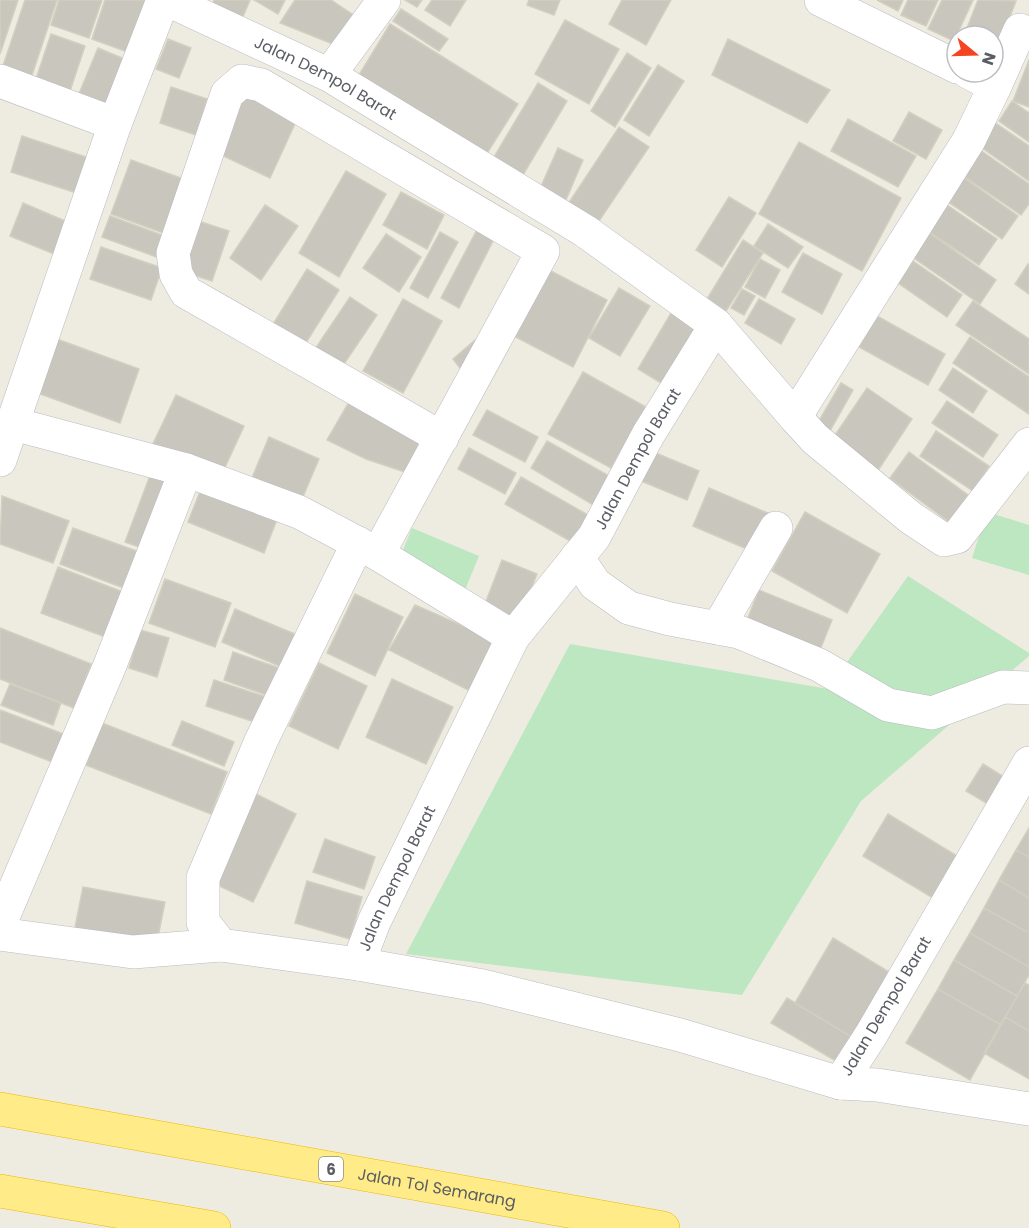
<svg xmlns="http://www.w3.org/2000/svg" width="1029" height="1228" font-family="Poppins,sans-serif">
  <rect width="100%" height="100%" fill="#eeece1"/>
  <!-- green -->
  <path fill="#bce7c0" d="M987,512l42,13v50l-57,-17z
    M412,528l67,28 -14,34 -67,-28z
    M908,576l121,77v3l-168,145 -119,194 -336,-41 164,-310 258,45z"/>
  <!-- building -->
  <path fill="#c9c6be" stroke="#d3cebf" stroke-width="1.5" d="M0,0h18l-18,54z
    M25,0h32l-26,78 -29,-9z
    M59,0h43l-13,38 -38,-13z
    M105,0h44l-16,54 -41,-15z
    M214,0h36l-8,19 -30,-13z
    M254,0h31l-7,14z
    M295,0h36l24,16 -17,30 -58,-23z
    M405,0h17l-5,7z
    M432,0h34l-16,26 -25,-16z
    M529,0h31l-6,15 -27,-10z
    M622,0h49l-25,45 -37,-21z
    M877,0h26l-5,11z
    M908,0h30l-12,26 -25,-11z
    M942,0h31l-19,41 -26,-12z
    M978,0l38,1 -21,54 -2,-19h-29z
    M401,9l47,30 -9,12 -46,-30z
    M565,20l54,29 -30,55 -54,-30z
    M390,24l128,80 -32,51 -127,-80z
    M51,34l34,12 -15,45 -34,-12z
    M168,39l23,9 -12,30 -23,-9z
    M728,39l102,51 -23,33 -95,-48z
    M98,48l31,13 -22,53 -31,-13z
    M627,53l24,15 -36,59 -24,-16z
    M1029,60v47l-16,-6z
    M658,65l26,16 -35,55 -25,-16z
    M538,83l29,18 -44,74 -29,-18z
    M171,87l36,12 -11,36 -36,-12z
    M246,90l53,25 -29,63 -53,-25z
    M1012,101l17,12v29l-30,-21z
    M909,112l33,18 -16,29 -33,-18z
    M848,119l68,37 -18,31 -67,-36z
    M994,122l35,24v35l-51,-36z
    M619,127l30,20 -52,77 -29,-20z
    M22,136l70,23 -12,35 -69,-22z
    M799,142l102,56 -39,73 -103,-57z
    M558,148l25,12 -18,42 -26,-11z
    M980,150l49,34v20l-8,11 -59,-40z
    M131,160l58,21 -20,54 -58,-21z
    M346,171l40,23 -47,83 -40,-24z
    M964,178l54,38 -16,23 -55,-38z
    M401,192l43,23 -17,34 -44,-24z
    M729,197l27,16 -34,54 -26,-17z
    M23,203l49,21 -13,32 -49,-20z
    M265,205l33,21 -37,54 -31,-22z
    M947,205l50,34 -18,26 -51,-34z
    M110,216l60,22 -8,21 -60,-22z
    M195,220l34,11 -17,50 -34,-11z
    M768,224l35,23 -15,21 -34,-22z
    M479,226l17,9 -37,73 -18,-10z
    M440,232l18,10 -30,56 -18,-10z
    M928,232l68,48 -16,24 -69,-48z
    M386,234l35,23 -22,35 -36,-24z
    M743,240l20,13 -37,58 -19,-12z
    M101,247l61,21 -11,32 -61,-21z
    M803,253l39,21 -20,40 -40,-22z
    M760,259l20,11 -15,28 -20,-11z
    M913,261l49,34 -15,22 -49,-34z
    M1028,264l1,1v29l-14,-10z
    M543,267l64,33 -34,67 -65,-34z
    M307,269l32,21 -40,64 -32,-20z
    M619,288l31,18 -30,50 -31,-18z
    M742,289l13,7 -11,19 -13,-7z
    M350,297l27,18 -41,61 -27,-18z
    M403,299l39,22 -39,72 -40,-22z
    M759,299l36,20 -14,25 -36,-21z
    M973,301l56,38v35l-73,-49z
    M671,313l30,17 -35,56 -28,-17z
    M877,316l68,38 -17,31 -69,-38z
    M970,337l59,40v37l-76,-51z
    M54,338l85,31 -19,54 -85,-31z
    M475,340l11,15 -22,18 -11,-14z
    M953,368l34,23 -14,22 -34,-23z
    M583,372l63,35 -35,61 -63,-34z
    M841,383l12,7 -27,48 -13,-7z
    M867,388l45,31 -35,53 -46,-31z
    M176,395l68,31 -23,50 -68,-32z
    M353,395l78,44 -17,36 -48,-16 -39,-19z
    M947,401l51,34 -15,22 -51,-34z
    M487,410l51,27 -13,25 -52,-27z
    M936,431l53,35 -16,25 -53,-35z
    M269,437l50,22 -20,47 -50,-21z
    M547,441l64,36 -16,29 -64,-38z
    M469,448l47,25 -11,21 -47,-25z
    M646,449l53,22 -12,29 -53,-22z
    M909,452l59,43 -19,27 -59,-44z
    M151,473l23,9 -26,68 -23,-8z
    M521,477l67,38 -16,27 -67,-38z
    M205,479l76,30 -17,44 -76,-31z
    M709,488l61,26 -16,38 -61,-26z
    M2,496l67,25 -16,42 -53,-19z
    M805,512l75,42 -33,59 -75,-42z
    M73,528l69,25 -13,37 -69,-26z
    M502,560l35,14 -20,50 -34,-15z
    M58,567l70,27 -17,45 -70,-26z
    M165,579l66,24 -16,44 -66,-24z
    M759,590l73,30 -14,35 -73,-30z
    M355,594l48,23 -28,59 -48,-23z
    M415,605l80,35 -19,54 -87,-44z
    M235,609l67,28 -13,33 -67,-28z
    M0,628l91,36 -17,44 -74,-29z
    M140,630l29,8 -12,39 -28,-9z
    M233,652l49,17 -10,28 -48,-17z
    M319,663l48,23 -29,63 -49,-23z
    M392,679l61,28 -27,57 -60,-27z
    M214,680l52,17 -8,26 -52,-17z
    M10,684l51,19 -8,22 -52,-20z
    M0,710l66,25 -11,28 -55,-21z
    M182,721l52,21 -10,24 -52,-21z
    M102,723l125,49 -16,42 -125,-49z
    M983,764l26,16 -16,27 -27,-16z
    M256,794l40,20 -43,88 -40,-19z
    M888,814l74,45 -24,42 -75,-45z
    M1029,828v29l-13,-7z
    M325,839l50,18 -11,32 -51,-17z
    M1016,850l13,7v41l-30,-18z
    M999,880l30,18v35l-45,-25z
    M307,881l55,16 -12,42 -55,-16z
    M83,887l82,15 -9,45 -82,-15z
    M984,908l45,25v34l-59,-34z
    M970,933l59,34v8l-12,21 -63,-36z
    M833,938l61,37 -39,64 -60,-36z
    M954,960l63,36 -16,29 -63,-36z
    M1025,983l4,2v46l-24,-14z
    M938,989l63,36 -31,55 -64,-37z
    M787,998l68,41 -14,25 -70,-41z
    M1005,1017l24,14v48l-45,-26z"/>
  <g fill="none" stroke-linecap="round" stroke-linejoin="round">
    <!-- minor casing -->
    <g stroke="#b9bbc1" stroke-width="34">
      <g id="minor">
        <path id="s1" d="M168,0l161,75 256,156 131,94 79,92 174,-277 26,-54 -27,-14"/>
        <path d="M821,0l136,67"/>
        <path d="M329,75l55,-75"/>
        <path d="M0,81l115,43"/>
        <path d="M995,86l25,-56 9,4"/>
        <path d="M795,417l20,22 96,79 33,22 13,-3 72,-93"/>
        <path d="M14,424l172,46"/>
        <path d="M0,460l115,-336 48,-124"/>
        <path id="s2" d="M358,543l-97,198 -58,137v44l18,23 137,19 16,-42 139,-285 81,-100 54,-102 68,-110"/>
        <path d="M378,554l165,-303 -282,-166 -19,-4 -15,13 -54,159 3,21 10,18 256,146"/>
        <path d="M577,557l18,27 34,24 41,11 69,13 80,33 69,40 44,8 71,-26 26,1"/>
        <path d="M718,628l58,-100"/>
        <path d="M1029,763l-158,272 -31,48 37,2 152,24"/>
        <path d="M0,924l110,-259 76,-195 113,42 79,42 135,83"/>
        <path d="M0,934l133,18 88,-7"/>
        <path d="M358,964l125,22 197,49 160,48"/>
      </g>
    </g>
    <!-- highway casing -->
    <g stroke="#efb900" stroke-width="34">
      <g id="highway">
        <path id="s3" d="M0,1109l663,119"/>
        <path d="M0,1191l214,37"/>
      </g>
    </g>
    <!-- minor -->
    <use href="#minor" stroke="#fff" stroke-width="33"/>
    <!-- highway -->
    <use href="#highway" stroke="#ffeb87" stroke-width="33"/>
  </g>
  <g text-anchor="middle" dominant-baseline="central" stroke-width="6" stroke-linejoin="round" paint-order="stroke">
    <!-- shield labels -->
    <rect fill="#fff" stroke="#8c8e92" stroke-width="1.5" x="319" y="1157" width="24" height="24" rx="4.5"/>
    <g font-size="15" font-weight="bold" fill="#5a5d63">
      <text x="331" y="1169">6</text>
    </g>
    <!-- street labels -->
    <g font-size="16" fill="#5a5d63" stroke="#fff">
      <text stroke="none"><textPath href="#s1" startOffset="176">Jalan Dempol Barat</textPath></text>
      <text stroke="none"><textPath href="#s2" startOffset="1161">Jalan Dempol Barat</textPath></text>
      <text stroke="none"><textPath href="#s2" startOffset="675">Jalan Dempol Barat</textPath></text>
      <text transform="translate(886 1006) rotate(-59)">Jalan Dempol Barat</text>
      <text stroke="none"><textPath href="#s3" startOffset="444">Jalan Tol Semarang</textPath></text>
    </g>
  </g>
  <!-- north arrow -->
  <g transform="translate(975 54) rotate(109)"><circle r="28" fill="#ffffff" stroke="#bdbec1" stroke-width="1.5"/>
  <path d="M0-4.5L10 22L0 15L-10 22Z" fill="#f44421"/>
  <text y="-9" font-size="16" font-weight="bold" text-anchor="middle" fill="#5a5d63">N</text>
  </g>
</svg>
